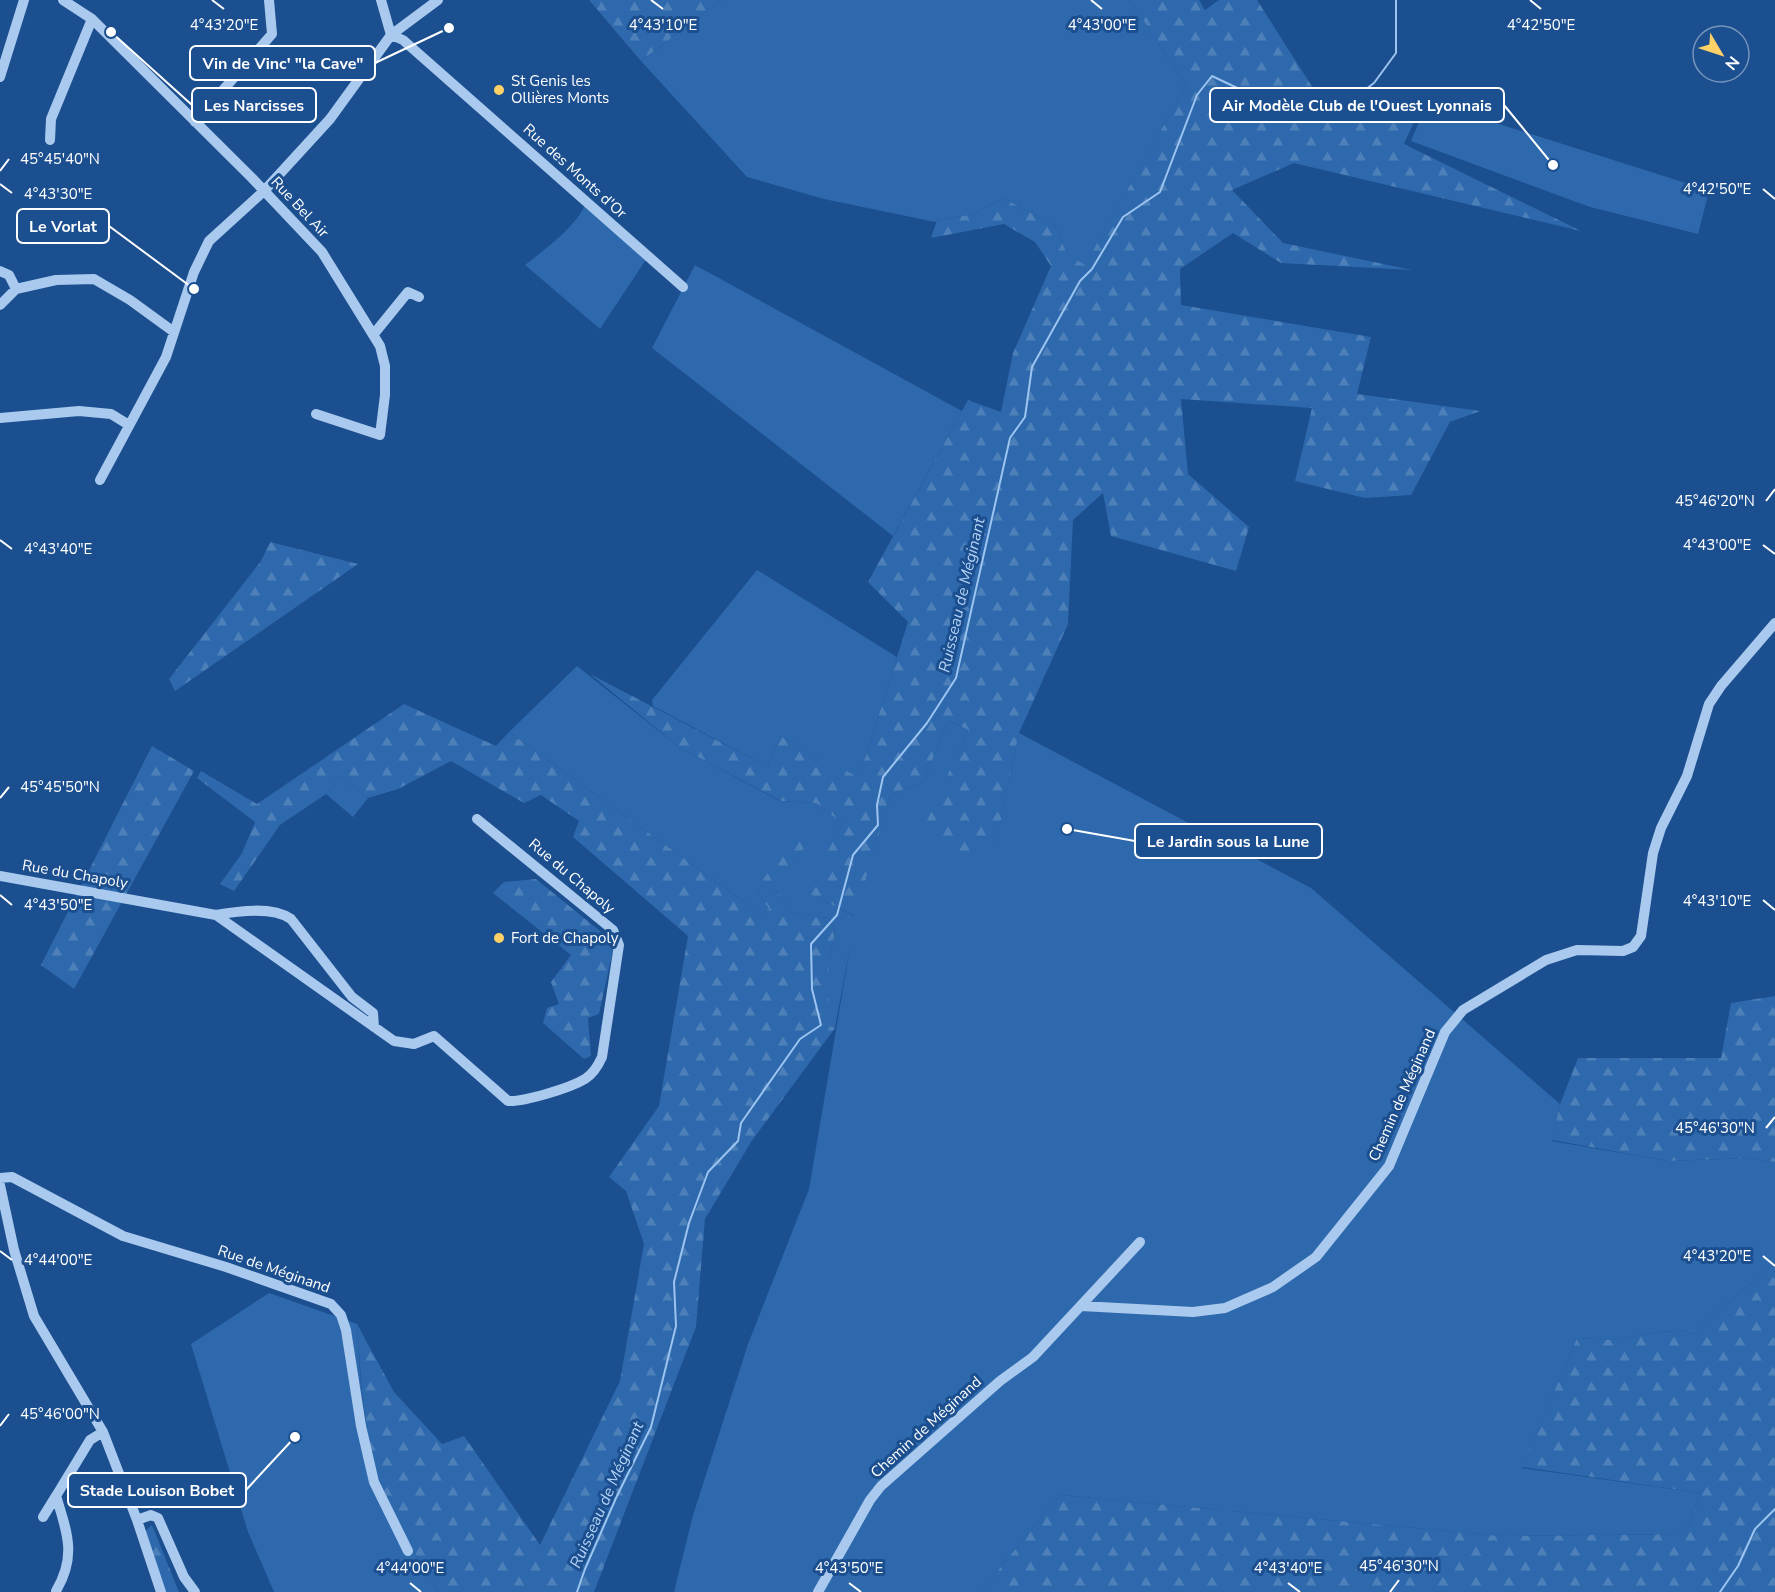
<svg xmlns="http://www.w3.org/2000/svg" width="1775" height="1592" font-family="'Nunito Sans',sans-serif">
  <defs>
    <pattern id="forest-firs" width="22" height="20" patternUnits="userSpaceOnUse" patternTransform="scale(1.5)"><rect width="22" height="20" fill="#2e69ad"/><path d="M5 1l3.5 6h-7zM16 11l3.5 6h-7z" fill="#4d80b9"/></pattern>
  </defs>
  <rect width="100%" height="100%" fill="#1b4f8f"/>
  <!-- green -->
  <path fill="#2e69ad" d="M721,0h409l56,86 -101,180 -18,-12 -12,-28 -52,-28 -29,16 -37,6 -2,2 -111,-23 -77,-22 -106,-116z
    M1425,108l30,2 250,79 2,10 -9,35 -108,-27 -179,-66z
    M586,201l67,60h-8l-45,68 -75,-64c18,-14 56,-42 61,-64z
    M695,265l267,146 -69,125 -241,-188z
    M757,570l140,87 -31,99 -10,21 -76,-41 -12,31 -115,-61 -1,-6z
    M577,666l102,81 101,54 36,2 26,20 -34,70 46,23 36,-121 34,-13 24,-62 20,10 -46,104 74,9 23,-110 292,155 249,216 -8,37 116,20 80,-3 27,4v100l-78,68 -40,2 -40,8 -40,-2 -55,130 179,25 -16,41 -184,2 -441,-41 -80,97h-306l19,-77 55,-171 61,-155 42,-247 -16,86 -6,-1v-66l6,-29 -6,-14 -35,-4 -22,-28 33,-39 -49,43 13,19 -8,5 -252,-182z
    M341,776l27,22 -15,19 -27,-23z
    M269,1293l88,31c3,48 5,108 22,154 15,40 37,78 60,114h-165l-26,-60 -57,-188z"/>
  <!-- forest -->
  <path fill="url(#forest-firs)" d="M589,0h132l-80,61z
    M1130,0h69l6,10 14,-10h38l56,88 110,14 -19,42 177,87 -287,-68 -62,27 51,53 129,27 -131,-7 -48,-30 -53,36 1,36 190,32 -14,57 123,17 -30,11 -39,73 -46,3 -70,-17 17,-73 -131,-9 7,75 61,53 -13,44 -125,-35 -8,-43 -30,27 -5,104 -49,109 -23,111 -45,13 -30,-23 47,-104 -20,-10 -24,62 -34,13 -35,121 -48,-23 35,-70 -26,-20 -35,-2 -102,-54 -89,-73 178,93 12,-31 76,40 10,-20 42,-134 -40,-40 100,-182 33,12 12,-59 38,-87 -16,-24 -31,-18 -73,14 6,-18 37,-6 29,-16 52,28 12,28 18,11 101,-179z
    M270,542l88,22 -183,127 -6,-12 92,-118z
    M404,704l92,42 13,-14 252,182 8,-5 -13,-19 44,-64 5,21 -32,40 21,27 35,4 6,14 -6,29v65l6,2 -84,114 -46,77 -9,108 -102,265h-155c-23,-36 -46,-73 -60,-114 -17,-49 -18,-103 -22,-154l37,68 48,52 22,-8 76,109 80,-164 24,-137 -18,-53 -17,-14 50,-71 29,-170 -115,-99 6,-16 -38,-26 -17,8 -73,-42 -53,28 -30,9 -27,-22 -15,18 -46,31 -46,66 -14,-7 22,-31 13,-31 -58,-44 4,-7 56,33z
    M152,746l42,25 -120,218 -33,-24z
    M536,879l75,61 2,10 -14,64 -11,4 3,38 -7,3 -41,-36 4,-15 12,-4 -8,-22 20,-27 -78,-62 11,-11z
    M1775,996v166l-27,-4 -80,3 -116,-21 8,-36 18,-46h143l10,-55z
    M1775,1262v330h-795l80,-97 441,41 184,-2 16,-41 -179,-26 55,-129 40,2 40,-8 40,-2z
    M152,1525l27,67h-17l-20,-58z"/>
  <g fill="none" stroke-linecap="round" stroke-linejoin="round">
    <!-- stream -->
    <path stroke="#9cc4f0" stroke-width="2" d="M577,1592l8,-23 31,-71 35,-71 25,-101 -2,-44 15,-59 19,-51 30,-31 3,-18 59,-84 21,-14 -9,-36 -1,-45 26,-29 16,-60 25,-30 -1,-20 6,-28 44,-54 29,-45 54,-240 15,-21 7,-50 48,-86 12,-12 31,-52 37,-25 37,-97 15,-19 40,19 81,19 41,-31 22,-30v-53
      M1720,1592l18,-26 17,-37 20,-20"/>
    <!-- minor -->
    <path stroke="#a9c9ee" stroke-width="10" d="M63,0l29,19 160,159 70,74 58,94 5,20v29l-5,40 -64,-21
      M381,0l10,35 12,5 280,247
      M0,77l24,-77
      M195,122l77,-88 -3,-34
      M50,140l1,-21 41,-100
      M0,271l9,4 7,14
      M0,305l16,-16 40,-9 38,-1 36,21 44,32
      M373,335l35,-43 11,5
      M0,418l79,-7 32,3 18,11
      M100,480l66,-123 28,-85 15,-31 55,-50 66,-72 61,-84 47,-35
      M0,876l216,39c22,-4 56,-9 75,4l61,78 21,16 1,14
      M216,915l178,126 20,3 20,-8 74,65c16,1 62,-13 77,-22 8,-5 13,-13 17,-22l17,-112 -6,-15 -136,-111
      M0,1178l12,-1 111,59 103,31 105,37 10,11 5,15 15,96 13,56 34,69
      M0,1185l14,65 20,66 69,116 34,88 24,72
      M1081,1306l112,6 32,-4 48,-21 43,-30 73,-91 56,-134 18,-22 83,-50 31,-10 46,1 10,-4 8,-11 12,-83 8,-25 26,-52 22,-72 12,-18 54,-63
      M43,1517l13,-21
      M137,1520l14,-5 7,3 26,59 11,15
      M56,1591c21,-35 11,-59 0,-95l34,-56 13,-8
      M818,1592l52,-92 11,-14 119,-105 33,-24 107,-115"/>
  </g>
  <!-- ticks -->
  <path fill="none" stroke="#fff" stroke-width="2" d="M212,0l12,9M651,0l12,9M1091,0l11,9M1530,0l11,9M0,171l9,-12M0,184l12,9M1763,189l12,10M1766,501l9,-12M0,540l12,9M1763,545l12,9M0,798l9,-11M0,895l12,10M1763,900l12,10M1766,1128l9,-11M0,1251l12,9M1763,1256l12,10M0,1426l9,-12M410,1583l11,9M849,1583l12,9M1288,1583l12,9M1390,1592l9,-12"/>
  <!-- markers -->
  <g fill="#ffd166" stroke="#1b4f8f" stroke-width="2">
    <circle cx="499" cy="90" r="6"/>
    <circle cx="499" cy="938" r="6"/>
  </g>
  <g text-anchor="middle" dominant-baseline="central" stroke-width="6" stroke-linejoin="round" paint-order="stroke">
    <!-- poi labels -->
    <g font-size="15" fill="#fff" stroke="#1b4f8f" text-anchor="start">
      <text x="511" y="81">St Genis les<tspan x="511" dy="17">Ollières Monts</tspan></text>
      <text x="511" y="938">Fort de Chapoly</text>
    </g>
    <!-- street labels -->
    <g font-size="15" fill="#fff" stroke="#1b4f8f">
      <text transform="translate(575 171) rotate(42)">Rue des Monts d'Or</text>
      <text transform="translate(300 207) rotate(47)">Rue Bel Air</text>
      <text transform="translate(75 874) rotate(10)">Rue du Chapoly</text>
      <text transform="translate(572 876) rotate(40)">Rue du Chapoly</text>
      <text transform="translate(1402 1095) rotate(-66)">Chemin de Méginand</text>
      <text transform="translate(274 1269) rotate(19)">Rue de Méginand</text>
      <text transform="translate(926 1427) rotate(-42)">Chemin de Méginand</text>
    </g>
    <!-- water labels -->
    <g font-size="16" font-style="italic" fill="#b5d3f5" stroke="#1b4f8f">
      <text transform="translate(962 595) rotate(-77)">Ruisseau de Méginant</text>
      <text transform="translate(607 1495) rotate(-66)">Ruisseau de Méginant</text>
    </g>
  </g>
  <g font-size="15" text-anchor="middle" fill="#fff" stroke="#1b4f8f" stroke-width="6" stroke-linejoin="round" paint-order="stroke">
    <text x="663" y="30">4°43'10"E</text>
    <text x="1102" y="30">4°43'00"E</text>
    <text x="224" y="30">4°43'20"E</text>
    <text x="1541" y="30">4°42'50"E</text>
    <text x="60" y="164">45°45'40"N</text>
    <text x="1717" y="194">4°42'50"E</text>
    <text x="58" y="199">4°43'30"E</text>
    <text x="1715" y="506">45°46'20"N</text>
    <text x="1717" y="550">4°43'00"E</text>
    <text x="58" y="554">4°43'40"E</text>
    <text x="60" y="792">45°45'50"N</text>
    <text x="1717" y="906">4°43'10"E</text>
    <text x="58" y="910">4°43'50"E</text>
    <text x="1715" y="1133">45°46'30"N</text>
    <text x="1717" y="1261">4°43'20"E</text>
    <text x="58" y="1265">4°44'00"E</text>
    <text x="60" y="1419">45°46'00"N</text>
    <text x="1399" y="1571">45°46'30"N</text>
    <text x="410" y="1573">4°44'00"E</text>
    <text x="849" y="1573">4°43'50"E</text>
    <text x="1288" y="1573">4°43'40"E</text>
  </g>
  <!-- callouts -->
  <path fill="none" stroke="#fff" stroke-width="2" d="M449 28L375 63M1553 165L1504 105M111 32L192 105M194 289L109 226M1067 829L1135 841M295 1437L246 1490"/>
  <g fill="#fff" stroke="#1b4f8f" stroke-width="2">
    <circle cx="449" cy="28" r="6"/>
    <circle cx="1553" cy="165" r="6"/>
    <circle cx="111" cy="32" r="6"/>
    <circle cx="194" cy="289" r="6"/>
    <circle cx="1067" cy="829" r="6"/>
    <circle cx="295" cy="1437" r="6"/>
  </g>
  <g fill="#1b4f8f" stroke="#fff" stroke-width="2">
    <rect x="190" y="46" width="185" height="34" rx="6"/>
    <rect x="1210" y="88" width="294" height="34" rx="6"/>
    <rect x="192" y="88" width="124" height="34" rx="6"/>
    <rect x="17" y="209" width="92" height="34" rx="6"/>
    <rect x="1135" y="824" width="187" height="34" rx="6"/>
    <rect x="68" y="1473" width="178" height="34" rx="6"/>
  </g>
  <g font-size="16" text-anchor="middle" font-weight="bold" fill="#fff">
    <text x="283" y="69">Vin de Vinc' "la Cave"</text>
    <text x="1357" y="111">Air Modèle Club de l'Ouest Lyonnais</text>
    <text x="254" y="111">Les Narcisses</text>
    <text x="63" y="232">Le Vorlat</text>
    <text x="1228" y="847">Le Jardin sous la Lune</text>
    <text x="157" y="1496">Stade Louison Bobet</text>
  </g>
  <!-- north arrow -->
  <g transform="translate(1721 54) rotate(129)"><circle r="28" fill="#1b4f8f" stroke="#7695bc" stroke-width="1.5"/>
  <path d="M0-4.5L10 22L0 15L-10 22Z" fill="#ffd166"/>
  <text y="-9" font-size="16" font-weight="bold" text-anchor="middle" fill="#ffffff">N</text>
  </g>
</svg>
